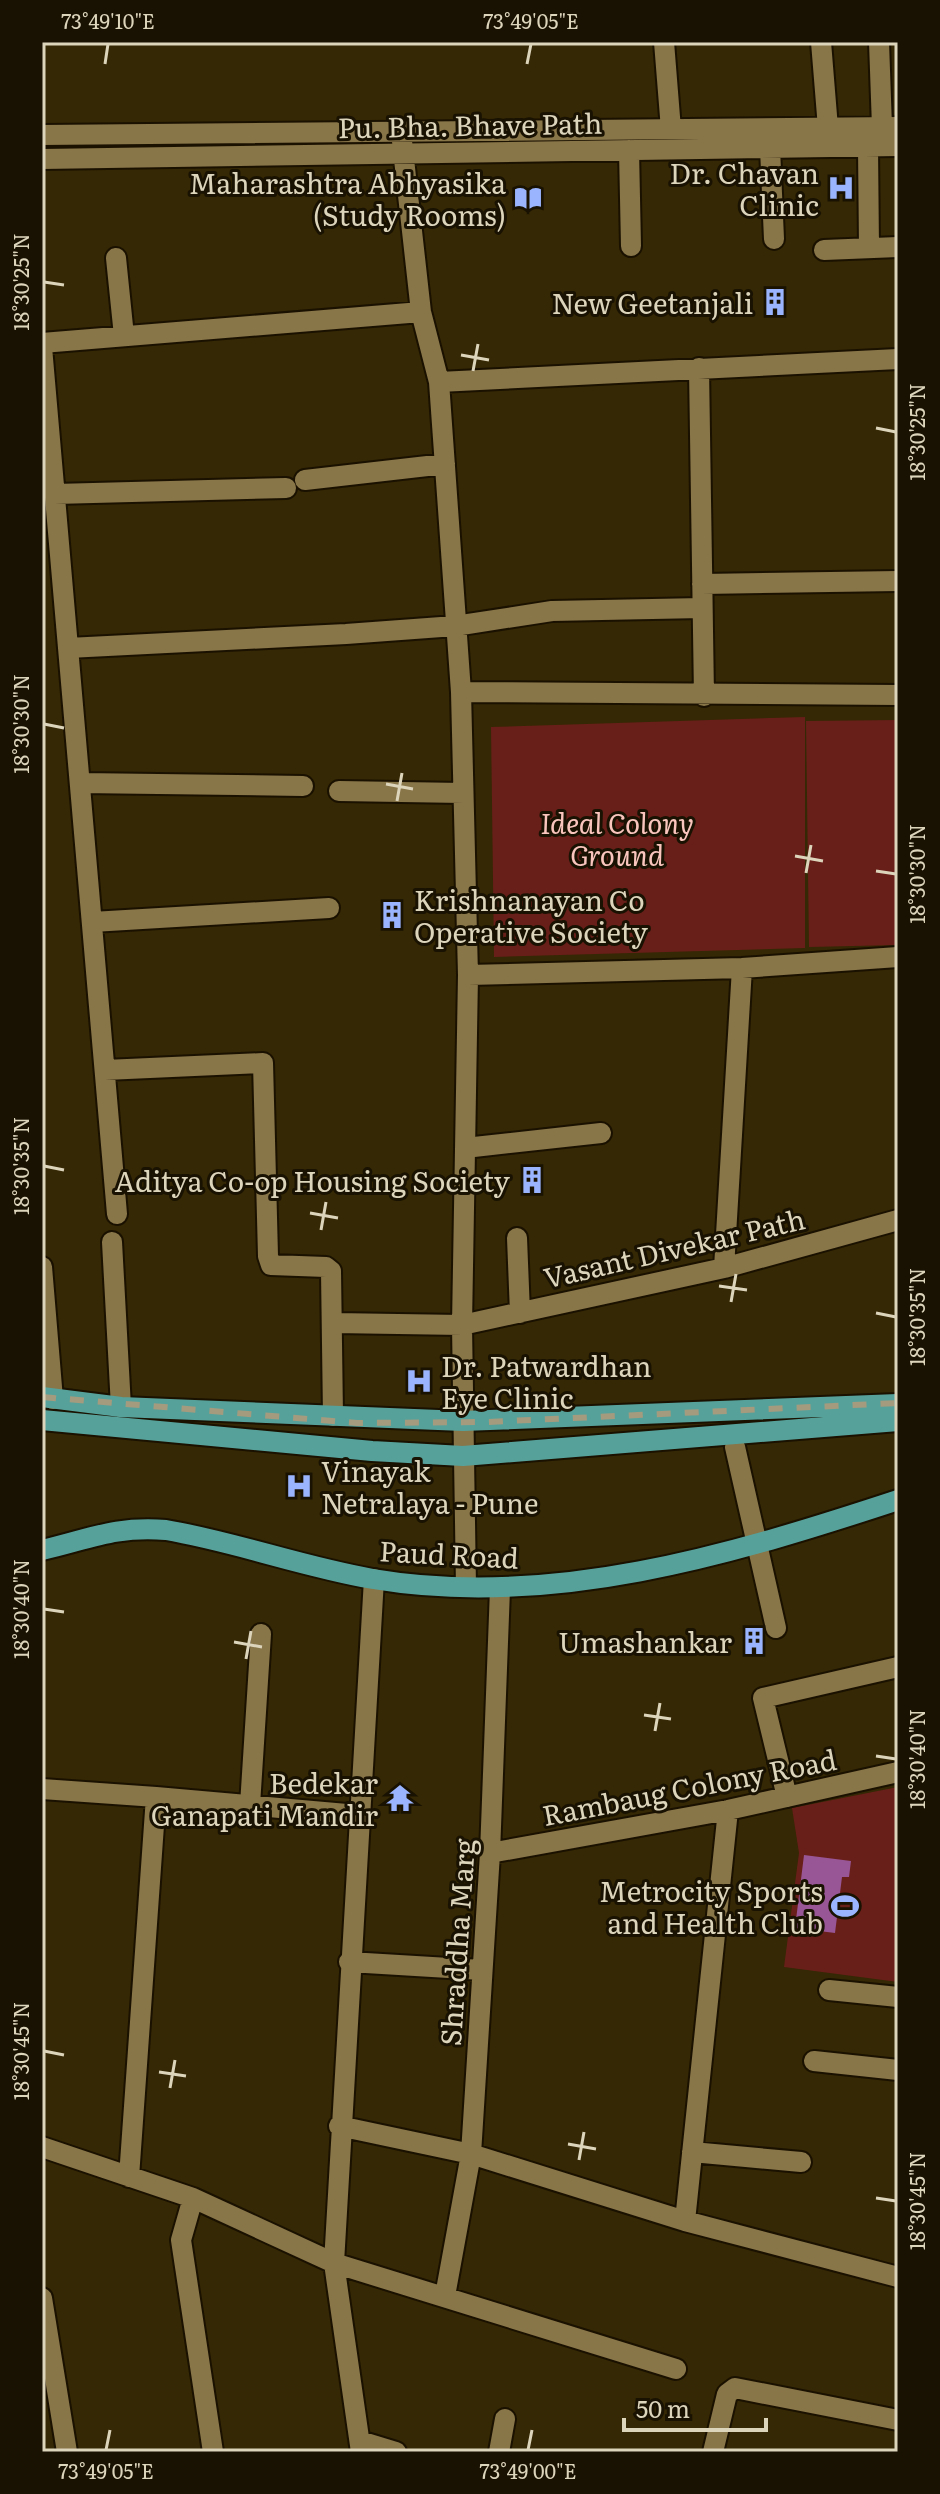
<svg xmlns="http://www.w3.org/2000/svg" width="940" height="2494" font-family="Literata,serif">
  <rect width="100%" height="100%" fill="#352804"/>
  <!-- green -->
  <path fill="#681f19" d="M805,717v231l-311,9 -3,-230z
    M898,720v225l-89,2 -3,-226z
    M898,1787v195l-114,-15 15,-114 -7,-45z"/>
  <!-- water -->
  <path fill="#985696" d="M804,1855l47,6 -2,16h-7l-7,56 -40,-5z"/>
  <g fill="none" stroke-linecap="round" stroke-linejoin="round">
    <!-- minor casing -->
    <g stroke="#1a1100" stroke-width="24">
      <path id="minor" d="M664,42l8,100
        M821,42l7,86
        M879,42l3,85
        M401,132l20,180 18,70 22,310 7,283 -6,350 4,262
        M42,135l856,-8
        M868,147l1,101
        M770,148l4,91
        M629,150l2,96
        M42,159l856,-13
        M824,250l74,-3
        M116,258l8,78
        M42,343l379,-31
        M42,347l75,867
        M699,368l5,328
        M439,382l459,-23
        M305,480l140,-16
        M55,494l231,-6
        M702,584l196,-3
        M68,648l278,-14 109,-8 97,-15 150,-3
        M461,692l437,3
        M80,783l223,3
        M339,791l124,2
        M92,922l237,-14
        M468,975l274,-7 156,-11
        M105,1070l158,-7 5,193 3,9 55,2 5,4 2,145
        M465,1148l136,-15
        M517,1238l3,75
        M112,1242l9,165
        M42,1267l11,132
        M724,1268l18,-300
        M334,1323l128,2 262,-57 174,-48
        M735,1447l41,181
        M42,1789l114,8
        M787,1797l-24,-99 135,-31
        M250,1805l11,-171
        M490,1853l238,-43 170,-38
        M349,1962l133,8
        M829,1990l69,7
        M814,2061l84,9
        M339,2126l132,28 214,67 213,56
        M42,2147l151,51 141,65 342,106
        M692,2152l109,10
        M129,2177l27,-380 202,18
        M193,2198l-12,42 32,212
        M685,2221l43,-411
        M445,2296l26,-142 19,-301 10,-264
        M42,2298l25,154
        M360,2441l36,11
        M361,2452l-27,-189 40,-684
        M499,2452l6,-33
        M713,2452l14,-58 8,-6 163,32"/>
    </g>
    <!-- major casing -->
    <g stroke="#1a1100" stroke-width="24">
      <path id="major" d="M42,1397l79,10 342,14 435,-17
        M42,1420l330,31 91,5 435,-35
        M42,1550c48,-11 72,-24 124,-20 70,12 137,37 207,49 178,30 358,-24 525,-79"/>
    </g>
    <!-- minor -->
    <use href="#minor" stroke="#887548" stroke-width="20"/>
    <!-- major -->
    <use href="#major" stroke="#56a29b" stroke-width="20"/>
    <!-- rail -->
    <path stroke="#a49a7e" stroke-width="6" stroke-dasharray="14 14" stroke-linecap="butt" d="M42,1397l315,26 130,-1 411,-19"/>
  </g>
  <!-- ticks -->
  <path fill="none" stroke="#ddd4bc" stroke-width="3" d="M105,64l3,-20M527,64l4,-20M44,282l20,3M461,355l28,5M473,371l5,-27M876,428l20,4M44,724l20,4M386,784l27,5M397,801l5,-28M795,856l28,5M876,871l20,3M806,873l5,-28M44,1166l20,4M310,1213l28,5M321,1230l5,-28M719,1286l28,4M731,1302l5,-28M876,1313l20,4M44,1609l20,3M234,1642l28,5M246,1659l5,-28M644,1715l27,4M655,1731l5,-28M876,1756l20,3M44,2051l20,4M159,2072l27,4M170,2088l5,-28M568,2144l28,5M579,2160l5,-28M876,2198l20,3M106,2450l4,-20M528,2450l4,-20"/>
  <!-- icons -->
  <defs>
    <g id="hospital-bare" transform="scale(2.16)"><path d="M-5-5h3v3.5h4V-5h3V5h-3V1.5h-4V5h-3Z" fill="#9ab5fd" stroke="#191202" stroke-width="2.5" paint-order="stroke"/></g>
    <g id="library-bare" transform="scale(2.16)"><path d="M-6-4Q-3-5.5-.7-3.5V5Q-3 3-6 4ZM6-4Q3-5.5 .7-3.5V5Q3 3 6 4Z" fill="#9ab5fd" stroke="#191202" stroke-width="2.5" paint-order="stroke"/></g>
    <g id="building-bare" transform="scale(2.16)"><path d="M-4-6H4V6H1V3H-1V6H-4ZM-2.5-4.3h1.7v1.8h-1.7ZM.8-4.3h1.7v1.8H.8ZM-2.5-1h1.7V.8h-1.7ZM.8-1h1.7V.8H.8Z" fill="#9ab5fd" stroke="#191202" stroke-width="2.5" paint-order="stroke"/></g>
    <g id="temple-bare" transform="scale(2.16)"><path d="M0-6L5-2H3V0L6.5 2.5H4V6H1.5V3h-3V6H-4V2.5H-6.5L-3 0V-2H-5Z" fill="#9ab5fd" stroke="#191202" stroke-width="2.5" paint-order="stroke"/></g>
    <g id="stadium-bare" transform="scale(2.16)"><path d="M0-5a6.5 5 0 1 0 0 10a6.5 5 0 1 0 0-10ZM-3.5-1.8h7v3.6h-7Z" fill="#9ab5fd" stroke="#191202" stroke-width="2.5" paint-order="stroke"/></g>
  </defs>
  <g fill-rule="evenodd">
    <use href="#hospital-bare" x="841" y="188"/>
    <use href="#library-bare" x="528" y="198"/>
    <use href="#building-bare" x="775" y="302"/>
    <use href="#building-bare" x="392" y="915"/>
    <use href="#building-bare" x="532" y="1180"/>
    <use href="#hospital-bare" x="419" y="1381"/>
    <use href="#hospital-bare" x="299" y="1486"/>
    <use href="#building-bare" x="754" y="1641"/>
    <use href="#temple-bare" x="400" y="1798"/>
    <use href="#stadium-bare" x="845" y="1906"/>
  </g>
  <g text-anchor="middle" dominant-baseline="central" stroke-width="6" stroke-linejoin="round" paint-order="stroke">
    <!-- street labels -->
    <g font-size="28" fill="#ddd4bc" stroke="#191202">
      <text transform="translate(470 124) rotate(-1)">Pu. Bha. Bhave Path</text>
      <text transform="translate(674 1247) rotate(-13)">Vasant Divekar Path</text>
      <text transform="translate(449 1553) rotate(3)">Paud Road</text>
      <text transform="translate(689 1786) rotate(-11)">Rambaug Colony Road</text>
      <text transform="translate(456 1942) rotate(-86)">Shraddha Marg</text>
    </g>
    <!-- poi labels -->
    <g font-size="28" fill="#ddd4bc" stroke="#191202" text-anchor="end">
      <text x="819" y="172">Dr. Chavan<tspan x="819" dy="32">Clinic</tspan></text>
      <text x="506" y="182">Maharashtra Abhyasika<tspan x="506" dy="32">(Study Rooms)</tspan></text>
      <text x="753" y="302">New Geetanjali</text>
      <text x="414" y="899" text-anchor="start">Krishnanayan Co<tspan x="414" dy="32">Operative Society</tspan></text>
      <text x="510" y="1180">Aditya Co-op Housing Society</text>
      <text x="441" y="1365" text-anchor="start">Dr. Patwardhan<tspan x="441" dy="32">Eye Clinic</tspan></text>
      <text x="321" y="1470" text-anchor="start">Vinayak<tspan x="321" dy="32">Netralaya - Pune</tspan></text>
      <text x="732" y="1641">Umashankar</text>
      <text x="378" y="1782">Bedekar<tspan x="378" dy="32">Ganapati Mandir</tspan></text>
      <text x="823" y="1890">Metrocity Sports<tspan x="823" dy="32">and Health Club</tspan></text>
    </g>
    <!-- park labels -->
    <g font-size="28" font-style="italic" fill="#f9c5bd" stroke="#191202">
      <text x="617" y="822">Ideal Colony<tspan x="617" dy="32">Ground</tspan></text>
    </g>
  </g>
  <!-- border -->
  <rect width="940" height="2494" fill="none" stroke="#191202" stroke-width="88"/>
  <!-- scale -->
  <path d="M624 2418v12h142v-12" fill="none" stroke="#ddd4bc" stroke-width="4"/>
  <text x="636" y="2418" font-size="24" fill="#ddd4bc" stroke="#191202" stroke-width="6" paint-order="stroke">50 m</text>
  <rect x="44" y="44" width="852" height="2406" fill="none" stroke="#ddd4bc" stroke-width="3"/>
  <g font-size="20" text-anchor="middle" fill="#ddd4bc">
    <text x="108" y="29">73°49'10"E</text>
    <text x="531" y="29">73°49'05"E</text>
    <text transform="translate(22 282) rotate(-90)" y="7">18°30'25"N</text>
    <text transform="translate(918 432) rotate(-90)" y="7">18°30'25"N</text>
    <text transform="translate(22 724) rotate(-90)" y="7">18°30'30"N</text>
    <text transform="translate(918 874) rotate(-90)" y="7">18°30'30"N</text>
    <text transform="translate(22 1166) rotate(-90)" y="7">18°30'35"N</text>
    <text transform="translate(918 1317) rotate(-90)" y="7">18°30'35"N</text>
    <text transform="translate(22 1609) rotate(-90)" y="7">18°30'40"N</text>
    <text transform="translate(918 1759) rotate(-90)" y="7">18°30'40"N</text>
    <text transform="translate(22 2051) rotate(-90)" y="7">18°30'45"N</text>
    <text transform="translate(918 2201) rotate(-90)" y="7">18°30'45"N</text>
    <text x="106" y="2479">73°49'05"E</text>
    <text x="528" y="2479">73°49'00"E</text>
  </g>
</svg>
